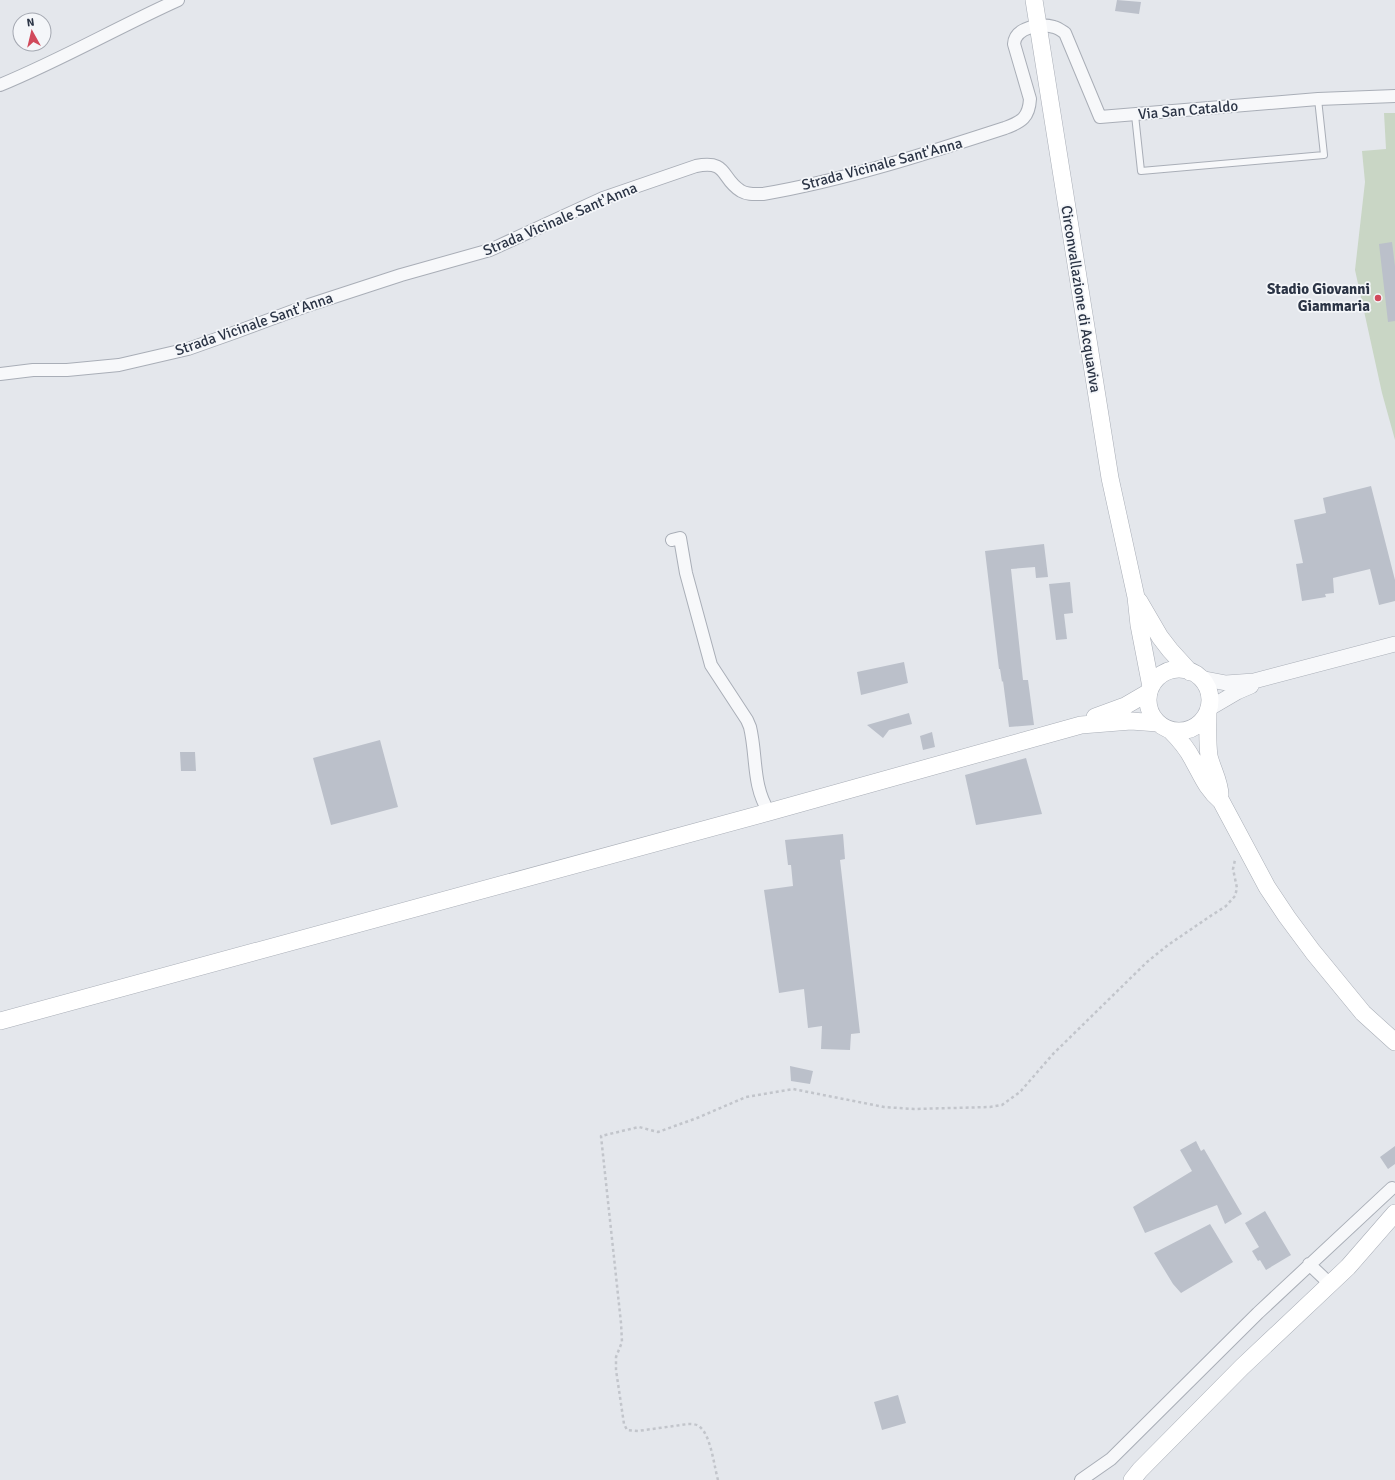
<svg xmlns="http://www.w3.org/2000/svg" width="1395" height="1480" font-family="Signika,sans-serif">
  <rect width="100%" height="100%" fill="#e4e7ec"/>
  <!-- green -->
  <path fill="#c9d6c5" d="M1384,113h11v327l-13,-47 -27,-123 10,-88 -3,-31 24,-2z"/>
  <!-- building -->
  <path fill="#bbc0ca" d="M1117,0l24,2 -2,12 -24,-3z
    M1392,242l3,24v55l-7,1 -9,-78z
    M1371,486l24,94v21l-16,4 -9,-36 -37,9 1,15 -9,1 1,3 -24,4 -6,-37 7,-1 -9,-43 32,-7 -3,-15z
    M1044,544l4,33 -12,1 -1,-11 -24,2 12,111h5l6,45 -25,2 -6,-46 -1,1 -2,-13h-1l-14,-118z
    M1070,582l3,31 -9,1 3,25 -11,1 -7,-56z
    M904,662l4,21 -47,12 -4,-23z
    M909,713l3,11 -23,6 -6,8 -16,-13z
    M932,732l3,15 -12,3 -3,-14z
    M380,740l18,67 -67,18 -18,-67z
    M180,752h15l1,19h-15z
    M1026,758l16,56 -66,11 -11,-50z
    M843,834l2,25 -5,1 20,173 -9,1 -1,16 -29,-1 1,-23 -14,2 -4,-39 -25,4 -15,-103 29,-4 -2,-21h-3l-3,-25z
    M790,1066l23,5 -3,13 -19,-3z
    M1196,1141l5,10 3,-2 38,65 -17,10 -8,-19 -72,28 -12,-26 59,-36 -12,-21z
    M1395,1146v18l-7,5 -8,-12z
    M1265,1211l26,44 -25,15 -6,-10 -2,1 -6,-10 7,-4 -14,-24z
    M1210,1224l23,38 -52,31 -8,-9 -19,-31z
    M898,1395l8,28 -24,7 -8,-28z"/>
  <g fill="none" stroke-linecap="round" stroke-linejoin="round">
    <!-- service casing -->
    <g stroke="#a9aeb7" stroke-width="8">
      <path id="service" d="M1135,115l6,56 183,-16 -6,-56"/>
    </g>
    <!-- minor casing -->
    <g stroke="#a9aeb7" stroke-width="14">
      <path id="minor" d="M0,85c61,-25 118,-58 178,-85
        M0,374l33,-4h34l52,-5 69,-16 48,-17 73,-27 92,-30 89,-25 113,-52 93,-32c33,-6 24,12 45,25 7,4 14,3 22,3 82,-14 162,-40 242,-66 17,-6 24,-11 25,-29l-16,-55c1,-17 27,-21 40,-17 4,1 8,4 11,6l35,84 218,-18 77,-3
        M672,540l8,-2 6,35 25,92 36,55 3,7c7,29 2,59 19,85
        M1309,1264l21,20
        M1081,1480l30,-21 147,-146 134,-125"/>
    </g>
    <!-- tertiary casing -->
    <g stroke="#a9aeb7" stroke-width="16">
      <path id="tertiary" d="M1200,678l26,5 28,-2 141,-37
        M1208,709l29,-17 14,-6"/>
    </g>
    <!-- secondary casing -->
    <g stroke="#a9aeb7" stroke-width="18">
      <path id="secondary" d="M1034,0l76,478 26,119 3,28 12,62
        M1139,601l21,36 10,13 20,22
        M1148 700a31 31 0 1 1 62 0a31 31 0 1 1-62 0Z
        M1208,711c0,15 -1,30 1,45 3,13 11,26 11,39
        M1095,717l30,-11 24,-14
        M1170,730c9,9 17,18 23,30 9,16 13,28 28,41l46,86 20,30 26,35 50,61 32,29
        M0,1021l769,-209 312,-87 50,-4 27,2
        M1132,1480l8,-10 102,-103 106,-100 47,-54"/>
    </g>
    <!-- path -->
    <path stroke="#c2c5cb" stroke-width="2.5" stroke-dasharray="3 3" stroke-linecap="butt" d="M718,1480c-4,-14 -7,-44 -18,-53 -3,-3 -8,-3 -12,-3l-50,7 -11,-1 -3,-6 -8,-54v-13l6,-15 -1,-19 -20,-187 38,-9 19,5 39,-14 49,-21 47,-8 91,18 30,2 76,-2 12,-2 18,-13 33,-38 94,-92 21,-17 44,-30 14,-9 9,-10 2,-8 -4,-19 2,-9 1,-1"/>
    <!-- service -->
    <use href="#service" stroke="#f7f8fa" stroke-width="6"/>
    <!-- minor -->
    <use href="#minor" stroke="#f7f8fa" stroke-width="12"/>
    <!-- tertiary -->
    <use href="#tertiary" stroke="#f7f8fa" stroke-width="15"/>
    <!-- secondary -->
    <use href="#secondary" stroke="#fff" stroke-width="17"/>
  </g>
  <!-- markers -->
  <circle fill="#d1495b" stroke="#f4f6f9" stroke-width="1.5" cx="1378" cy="298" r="4"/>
  <g text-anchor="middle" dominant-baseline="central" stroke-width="3.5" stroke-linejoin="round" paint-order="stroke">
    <!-- street labels -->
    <g font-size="15" fill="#2b3445" stroke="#f4f6f9">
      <text transform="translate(1188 110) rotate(-5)">Via San Cataldo</text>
      <text transform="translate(882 164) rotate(-15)">Strada Vicinale Sant'Anna</text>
      <text transform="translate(560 219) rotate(-23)">Strada Vicinale Sant'Anna</text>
      <text transform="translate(1081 299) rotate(81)">Circonvallazione di Acquaviva</text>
      <text transform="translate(254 324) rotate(-19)">Strada Vicinale Sant'Anna</text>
    </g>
    <!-- poi labels -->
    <g font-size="15" font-weight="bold" fill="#2b3445" stroke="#f4f6f9" text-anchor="end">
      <text x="1370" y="289">Stadio Giovanni<tspan x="1370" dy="17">Giammaria</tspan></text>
    </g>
  </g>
  <!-- north arrow -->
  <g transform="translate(32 32) rotate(352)"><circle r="19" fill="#f4f6f9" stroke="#a4a8b1"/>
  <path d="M0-3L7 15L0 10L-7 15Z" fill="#d1495b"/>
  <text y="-6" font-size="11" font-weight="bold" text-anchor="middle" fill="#2b3445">N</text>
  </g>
</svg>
